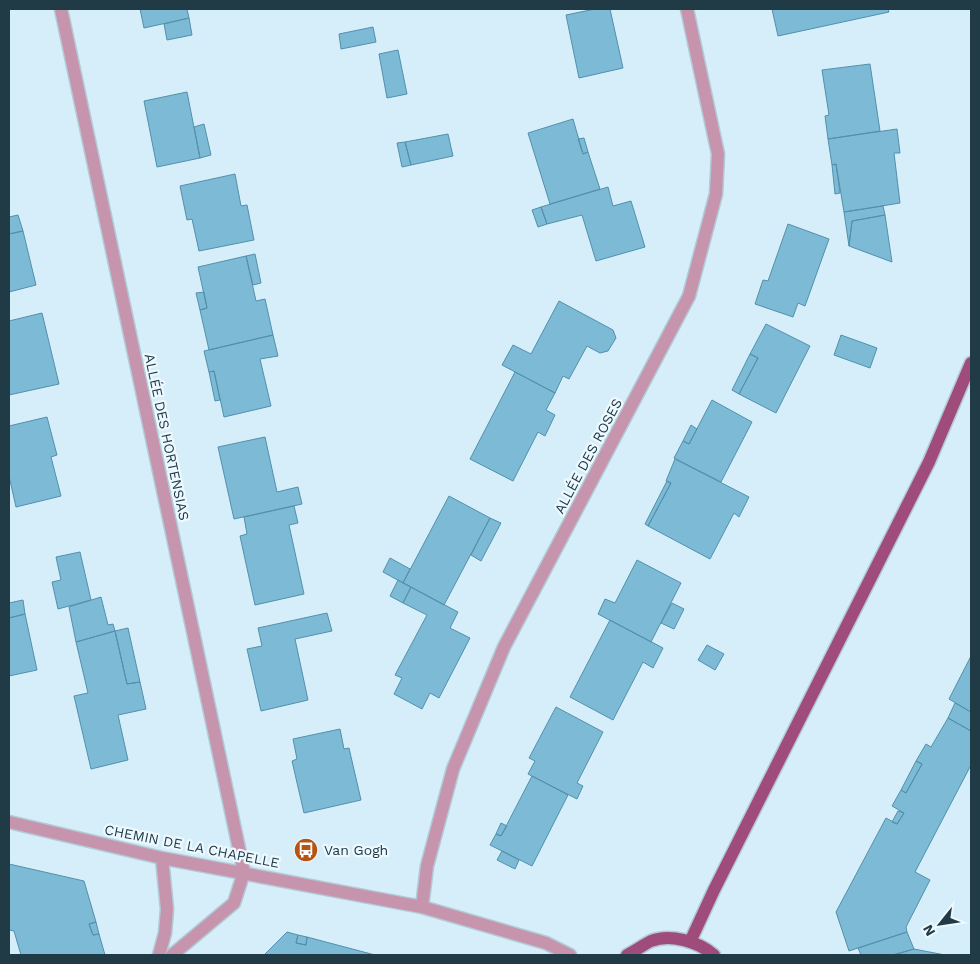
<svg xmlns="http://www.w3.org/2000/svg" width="980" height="964" font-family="'Work Sans',sans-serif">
  <rect width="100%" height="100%" fill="#d6eef9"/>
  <!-- building -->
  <path fill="#7cbad6" stroke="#5390ab" d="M140,9h47l2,9 -45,10z
    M595,9h15l13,59 -44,10 -13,-63z
    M772,9h116l1,3 -111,24z
    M189,18l3,17 -25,5 -3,-16z
    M373,27l3,15 -35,7 -2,-15z
    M398,50l9,44 -20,4 -8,-44z
    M870,64l10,67 -52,8 -3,-23 4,-1 -7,-45z
    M187,92l13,66 -43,9 -13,-66z
    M573,119l10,35 5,-2 12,37 -50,15 -22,-71z
    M204,124l7,31 -11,3 -6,-31z
    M897,129l3,24h-6l6,50 -56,9 -8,-48 -4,1 -4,-26z
    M448,134l5,22 -42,9 -6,-23z
    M584,138l4,14 -5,2 -5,-15z
    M405,142l6,23 -9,2 -5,-24z
    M836,164l4,29 -5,1 -3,-29z
    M235,174l6,32 6,-1 7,35 -55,11 -7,-32 -5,1 -7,-34z
    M608,187l5,19 18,-5 14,46 -49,14 -14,-46 -35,9 -6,-17z
    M883,206l2,9 -33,6 -3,25 -5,-34z
    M541,207l6,17 -9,3 -6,-17z
    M18,215l5,16 -14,3v-17z
    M885,215l7,47 -43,-16 3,-25z
    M788,224l41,15 -24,67 -7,-3 -5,14 -38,-13 8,-24 5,1z
    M23,231l13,54 -27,7v-58z
    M255,254l6,29 -8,2 -7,-29z
    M246,256l10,45 9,-2 8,36 -64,15 -9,-40 7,-2 -9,-41z
    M204,292l3,16 -7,2 -4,-17z
    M559,301l54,29 3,8 -8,13 -8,2 -13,-7 -18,33 -6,-3 -8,17 -53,-28 11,-20 18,9z
    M42,313l17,71 -50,11v-74z
    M766,324l44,22 -34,67 -37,-19 19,-36 -8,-4z
    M273,335l5,21 -18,3 11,47 -47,11 -10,-46 -5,1 -5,-21z
    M841,335l36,13 -7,20 -36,-13z
    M750,354l8,4 -19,36 -7,-4z
    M214,371l6,29 -5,1 -6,-29z
    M515,372l40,21 -9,17 9,5 -10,21 -7,-4 -25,49 -43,-22z
    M712,400l40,22 -31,60 -47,-24 9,-17 6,3z
    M47,417l10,38 -6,2 10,39 -45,11 -7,-31v-50z
    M691,425l6,4 -8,15 -6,-3z
    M265,437l12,55 21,-5 4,17 -68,15 -16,-72z
    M675,459l74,38 -10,20 -5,-4 -24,46 -62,-33 23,-43 -5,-2z
    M667,481l4,2 -23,43 -3,-2z
    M449,496l41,22 -46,87 -41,-22z
    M294,506l4,17 -9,2 15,69 -49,11 -15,-69 7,-2 -3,-17z
    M490,518l11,5 -20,38 -10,-6z
    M80,552l11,48 -33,9 -6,-27 9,-2 -5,-23z
    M390,558l20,11 -7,14 -20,-11z
    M637,560l44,23 -30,59 -53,-28 7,-15 10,4z
    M398,580l13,7 -8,16 -13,-7z
    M411,587l47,25 -8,16 20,10 -31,60 -9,-5 -8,16 -28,-15 8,-16 -7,-3 32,-60 -24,-12z
    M101,597l7,28 5,-1 2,7 -39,11 -7,-35z
    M23,600l2,14 -16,4v-15z
    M672,603l12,6 -10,20 -13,-6z
    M327,613l5,18 -37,8 13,61 -47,11 -14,-62 15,-3 -4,-18z
    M25,614l12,56 -28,6v-58z
    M610,620l53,28 -10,20 -10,-6 -30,58 -43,-23z
    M128,628l12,54 -13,2 -12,-53z
    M115,631l12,53 13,-2 6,27 -28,6 10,45 -37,9 -17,-73 14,-3 -12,-51z
    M707,645l17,9 -9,16 -17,-10z
    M971,656v56l-22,-13z
    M955,703l16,9v19l-23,-13z
    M556,707l47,25 -26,51 6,3 -6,13 -49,-25 7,-13 -6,-3z
    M948,718l23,13v34l-56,107 15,8 -24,47 1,5 -58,19 -13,-39 50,-94 11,6 7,-11 -12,-7 9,-16 5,3 16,-29 -6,-3 10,-17 5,3z
    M340,729l4,20 5,-1 12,52 -57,13 -12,-52 5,-2 -4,-20z
    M916,761l6,3 -16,29 -5,-3z
    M532,776l36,19 -36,71 -42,-21 6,-11 5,2z
    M898,811l6,2 -7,11 -5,-2z
    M501,823l6,3 -6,10 -5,-2z
    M502,851l17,9 -4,9 -18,-9z
    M9,864l75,17 12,41 -7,2 4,11 6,-1 6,21h-84l-7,-24 -5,-1z
    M96,922l3,12 -6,1 -4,-11z
    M287,932l11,3 -2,8 10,2 1,-8 68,18h-111z
    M907,932l7,17 -21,6h-32l-3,-7z
    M298,935l9,2 -1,8 -10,-2z
    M914,949l31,6h-52z"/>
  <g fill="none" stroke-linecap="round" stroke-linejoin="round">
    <!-- minor casing -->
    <g stroke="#b2cad5" stroke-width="15">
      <path id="minor" d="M61,9l183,863
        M9,822l153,36 260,49 124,36 24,12
        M422,907l5,-41 26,-97 51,-122 185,-351 27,-102 2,-40 -31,-145
        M159,955l6,-22 2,-24 -5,-51
        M172,955l62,-52 10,-31"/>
    </g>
    <!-- major casing -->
    <g stroke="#b2cad5" stroke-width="15">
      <path id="major" d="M690,942l24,-52 215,-428 42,-99
        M627,955c8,-4 16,-10 24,-14 19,-8 48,1 63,14"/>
    </g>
    <!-- minor -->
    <use href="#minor" stroke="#c695ad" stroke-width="12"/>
    <!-- major -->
    <use href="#major" stroke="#a04c7a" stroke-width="12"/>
  </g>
  <!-- icons -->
  <defs>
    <g id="bus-disc" transform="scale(1.25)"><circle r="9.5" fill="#b55413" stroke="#edf9ff"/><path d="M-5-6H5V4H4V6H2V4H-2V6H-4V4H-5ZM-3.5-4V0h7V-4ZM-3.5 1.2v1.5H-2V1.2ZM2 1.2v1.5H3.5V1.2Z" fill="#fff"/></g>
  </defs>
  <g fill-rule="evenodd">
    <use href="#bus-disc" x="306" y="850"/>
  </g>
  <g text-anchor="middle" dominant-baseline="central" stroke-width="4.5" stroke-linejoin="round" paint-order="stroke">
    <!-- street labels -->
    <g font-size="14" fill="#203a46" stroke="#edf9ff">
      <text transform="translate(167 437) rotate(78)">ALLÉE DES HORTENSIAS</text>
      <text transform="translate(588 456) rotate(-62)">ALLÉE DES ROSES</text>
      <text transform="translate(192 846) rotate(11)">CHEMIN DE LA CHAPELLE</text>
    </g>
    <!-- poi labels -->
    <g font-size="14" fill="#203a46" stroke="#edf9ff" text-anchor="start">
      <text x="324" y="850">Van Gogh</text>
    </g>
  </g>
  <!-- border -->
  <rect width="980" height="964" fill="none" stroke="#203a46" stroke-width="20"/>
  <!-- north arrow -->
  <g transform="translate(940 924) rotate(240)" stroke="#edf9ff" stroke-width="4" paint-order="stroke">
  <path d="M0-4L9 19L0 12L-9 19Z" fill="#203a46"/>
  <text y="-8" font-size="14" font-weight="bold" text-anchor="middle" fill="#203a46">N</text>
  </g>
</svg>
